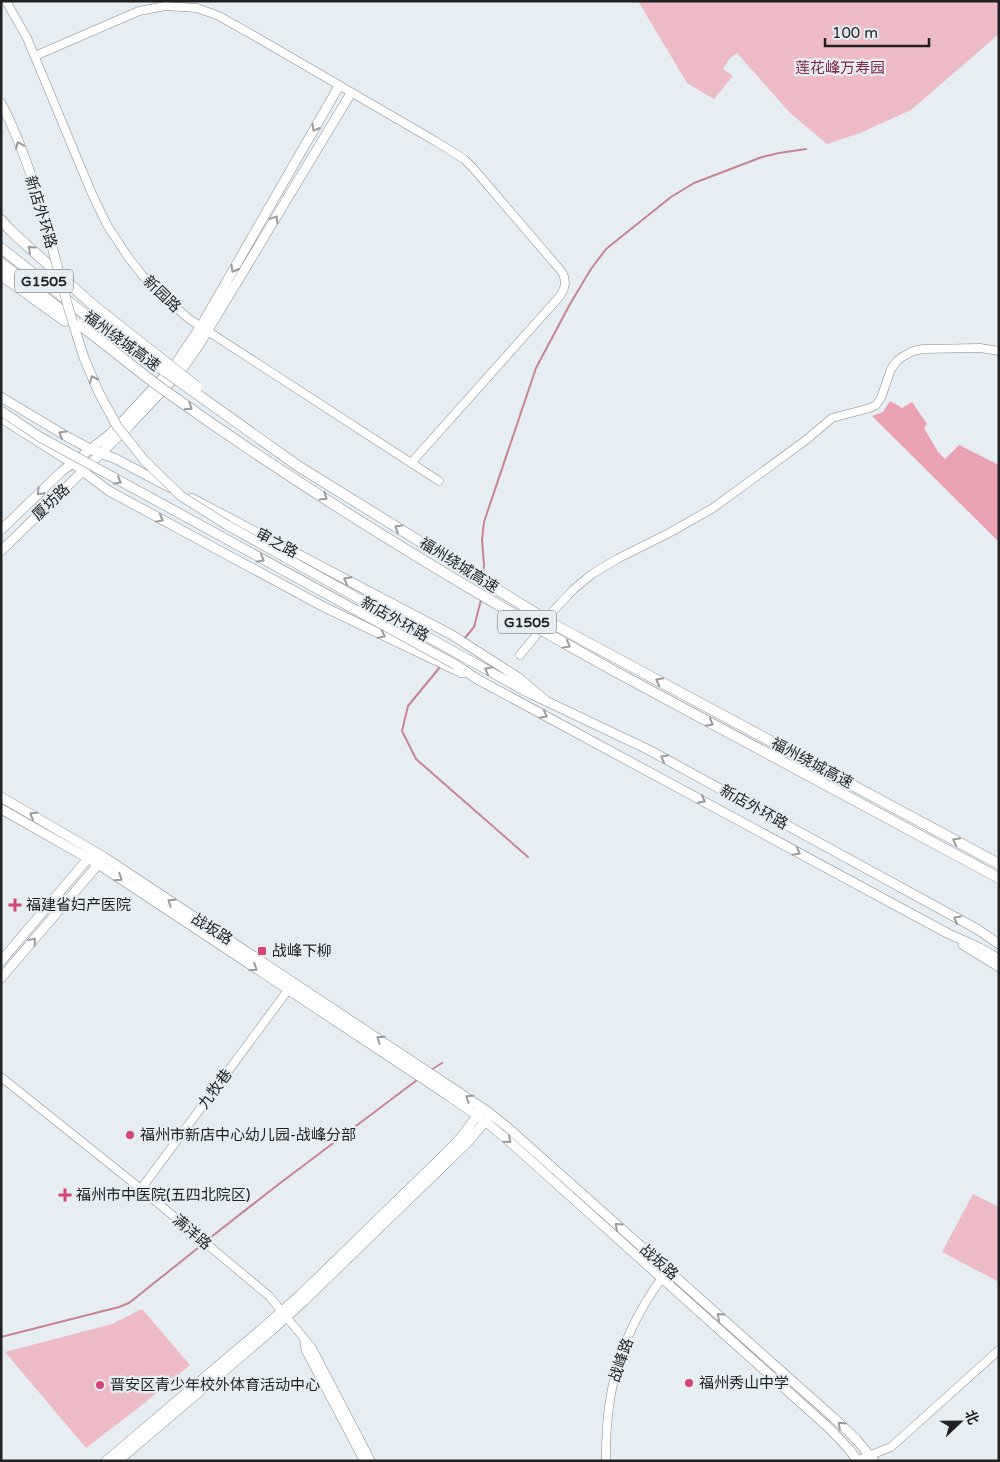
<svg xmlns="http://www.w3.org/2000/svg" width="1000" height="1462" font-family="'Varela Round','Noto Sans SC',sans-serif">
  <rect width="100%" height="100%" fill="#e6eef3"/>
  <!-- green -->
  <path fill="#ecbbc5" d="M638,1h361v33l-88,76 -51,23 -33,11 -37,-31 -53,-60 -7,5 -7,11 10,7 -19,23 -27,-16z
    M973,1194l26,13v75l-57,-30z
    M142,1309l48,56 -48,40 -56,43 -81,-96 107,-28z"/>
  <!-- forest -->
  <path fill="#eaa1b2" d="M890,401l12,7 10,-6 15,22 -3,4 14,24 7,7 14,-14 40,20v77l-127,-126 11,-4z"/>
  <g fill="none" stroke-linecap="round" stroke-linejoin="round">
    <!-- stream -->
    <path stroke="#c98293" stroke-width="2" d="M483,576l1,-11 -2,-25 2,-18 52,-154 34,-64 21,-35 15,-20 65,-52 23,-14 68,-26 17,-4 27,-4
      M464,639l10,-12 7,-27
      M440,667l-32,39 -6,25 14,28 112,98
      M431,1070l11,-7
      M206,1241l69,-54 142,-107
      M1,1337l118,-30 10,-4 74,-59"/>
    <!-- minor casing -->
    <g stroke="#858b90" stroke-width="9">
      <path id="minor" d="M6,1l21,37 65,156 15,31 21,32 15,19 22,22 24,21 250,162
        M35,56l104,-45 26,-5 32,2 22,8 39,22 177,103 29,18 9,9 89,104c5,9 3,15 -1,23l-150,168
        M520,655l18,-22 15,-22 21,-22 18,-15 25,-15 52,-26 44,-25 93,-68 26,-22 38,-10 6,-3 5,-7 10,-29 6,-8 5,-4 11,-6 10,-2 57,-1 19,3
        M1,1077l140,112 128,107 43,52 59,113
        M141,1189l147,-199
        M304,1339l2,12 58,110
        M606,1461c-1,-74 16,-132 62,-191
        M856,1461l35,-14 108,-97"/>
    </g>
    <!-- major casing -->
    <g stroke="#858b90" stroke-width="10">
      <path id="major" d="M1,103c19,36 34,82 45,121
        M1,397l65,39 24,13 26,10 55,29
        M1,418l71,45 37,28 215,116 138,66
        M191,498l261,137 67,43 27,23
        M1,530l60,-58 49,-38 10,-10 54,-58 27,-40 138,-240
        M1,551l129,-126 51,-54 18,-26 152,-252
        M462,656l65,36 122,58 328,179 22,15
        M456,665l21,14 470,254 33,15 19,11
        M1,797l103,60 383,254 19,15 328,292 22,21 18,22
        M1,809l97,55 351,232 37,26 23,19 321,288 18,19 10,13
        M963,945l36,22
        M1,961l90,-106
        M1,978l101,-118
        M106,1461l159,-135 35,-31 151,-147 10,-11 19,-25
        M118,1461l153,-130 33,-30 164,-159 20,-24"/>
    </g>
    <!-- highway casing -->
    <g stroke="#858b90" stroke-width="11">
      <path id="highway" d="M1,220l10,11 82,74
        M1,248l85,67
        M1,263l74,58
        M1,275l64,46"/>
    </g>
    <!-- minor -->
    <use href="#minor" stroke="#fff" stroke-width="8"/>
    <!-- major -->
    <use href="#major" stroke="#fff" stroke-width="9"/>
    <!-- highway -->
    <use href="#highway" stroke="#fff" stroke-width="10"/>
    <!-- major-bridge casing -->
    <g stroke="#858b90" stroke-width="10" stroke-linecap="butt">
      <path id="major-bridge" d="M46,224l23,86 15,48 15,35 18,33 28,35 36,35 46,29 235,131
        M1,411l39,26 416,228"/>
    </g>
    <!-- highway-bridge casing -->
    <g stroke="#858b90" stroke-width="11" stroke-linecap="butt">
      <path id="highway-bridge" d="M93,305l104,82
        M86,315l212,151 255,158 446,240
        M80,325c28,21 55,44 84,65 144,103 297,196 452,282l383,206"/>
    </g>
    <!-- major-bridge -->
    <use href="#major-bridge" stroke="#fff" stroke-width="9"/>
    <!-- highway-bridge -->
    <use href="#highway-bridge" stroke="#fff" stroke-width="10"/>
  </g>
  <!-- one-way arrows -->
  <defs><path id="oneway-chevron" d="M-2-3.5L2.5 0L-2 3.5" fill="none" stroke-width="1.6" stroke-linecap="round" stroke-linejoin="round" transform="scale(1.25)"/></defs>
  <g stroke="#9a9b9c">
    <use href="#oneway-chevron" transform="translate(315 128) rotate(120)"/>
    <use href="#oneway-chevron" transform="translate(19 145) rotate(-113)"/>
    <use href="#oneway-chevron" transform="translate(275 219) rotate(-59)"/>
    <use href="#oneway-chevron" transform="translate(31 249) rotate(-138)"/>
    <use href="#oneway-chevron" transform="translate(234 269) rotate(120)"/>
    <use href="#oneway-chevron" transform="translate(93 379) rotate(-114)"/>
    <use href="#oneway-chevron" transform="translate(189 407) rotate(34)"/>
    <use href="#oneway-chevron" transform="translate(62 434) rotate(-150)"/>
    <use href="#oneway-chevron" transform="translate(118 481) rotate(29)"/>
    <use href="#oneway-chevron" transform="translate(40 492) rotate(135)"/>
    <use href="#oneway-chevron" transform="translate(324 497) rotate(32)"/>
    <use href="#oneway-chevron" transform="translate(160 519) rotate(29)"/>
    <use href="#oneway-chevron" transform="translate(398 528) rotate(-148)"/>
    <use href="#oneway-chevron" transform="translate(261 559) rotate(29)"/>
    <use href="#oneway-chevron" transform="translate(347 580) rotate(-152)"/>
    <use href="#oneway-chevron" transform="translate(382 635) rotate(26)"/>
    <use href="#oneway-chevron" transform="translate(567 645) rotate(29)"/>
    <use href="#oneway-chevron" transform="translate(488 670) rotate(-151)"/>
    <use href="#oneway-chevron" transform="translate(659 681) rotate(-152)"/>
    <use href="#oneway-chevron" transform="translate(544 715) rotate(28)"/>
    <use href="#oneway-chevron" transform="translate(710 723) rotate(28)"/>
    <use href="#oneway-chevron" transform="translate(664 758) rotate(-151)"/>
    <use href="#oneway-chevron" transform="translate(702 800) rotate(28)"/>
    <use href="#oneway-chevron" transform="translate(33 815) rotate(-150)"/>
    <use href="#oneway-chevron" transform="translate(956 841) rotate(-152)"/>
    <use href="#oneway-chevron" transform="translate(797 852) rotate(28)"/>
    <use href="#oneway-chevron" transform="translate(119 878) rotate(33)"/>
    <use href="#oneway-chevron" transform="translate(171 902) rotate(-146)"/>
    <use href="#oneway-chevron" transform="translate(957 919) rotate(-151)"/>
    <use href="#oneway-chevron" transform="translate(33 941) rotate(-49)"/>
    <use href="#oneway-chevron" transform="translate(254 968) rotate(33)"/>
    <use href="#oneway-chevron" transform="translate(380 1039) rotate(-146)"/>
    <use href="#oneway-chevron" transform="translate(469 1098) rotate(-145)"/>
    <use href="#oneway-chevron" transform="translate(508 1140) rotate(41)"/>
    <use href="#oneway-chevron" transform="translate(618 1226) rotate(-138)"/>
    <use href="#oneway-chevron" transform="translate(720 1316) rotate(-138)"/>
    <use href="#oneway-chevron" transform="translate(841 1425) rotate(-137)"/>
  </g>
  <!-- markers -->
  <g fill="#d24574" stroke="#e6eef3" stroke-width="2">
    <path d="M12.5 897.5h5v5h5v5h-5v5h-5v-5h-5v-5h5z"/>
    <rect x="257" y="946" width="10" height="10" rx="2.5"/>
    <circle cx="130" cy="1135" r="5"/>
    <path d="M62.5 1187.5h5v5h5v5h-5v5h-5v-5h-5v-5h5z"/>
    <circle cx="689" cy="1383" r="5"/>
    <circle cx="100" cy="1385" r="5"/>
  </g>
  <g text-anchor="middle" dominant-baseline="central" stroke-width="4.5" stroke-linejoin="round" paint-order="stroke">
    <!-- shield labels -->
    <g fill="#e6eef3" stroke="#5a5e61" stroke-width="1">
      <rect x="15" y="269.5" width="58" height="23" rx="4"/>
      <rect x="498" y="610.5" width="58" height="23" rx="4"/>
    </g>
    <g font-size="14" font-weight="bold" fill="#1e2022">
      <text x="44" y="281">G1505</text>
      <text x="527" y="622">G1505</text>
    </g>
    <!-- park labels -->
    <g font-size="15" fill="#7c2743" stroke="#e6eef3">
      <text x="840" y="68">莲花峰万寿园</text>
    </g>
    <!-- street labels -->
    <g font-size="15" fill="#1e2022" stroke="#e6eef3">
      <text transform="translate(41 212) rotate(73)">新店外环路</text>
      <text transform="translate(162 294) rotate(44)">新园路</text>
      <text transform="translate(122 341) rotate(36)">福州绕城高速</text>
      <text transform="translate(51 502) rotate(-44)">厦坊路</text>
      <text transform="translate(277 543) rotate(28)">审之路</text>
      <text transform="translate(459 565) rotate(32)">福州绕城高速</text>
      <text transform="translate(395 619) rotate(29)">新店外环路</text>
      <text transform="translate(812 763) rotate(28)">福州绕城高速</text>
      <text transform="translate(754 807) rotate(29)">新店外环路</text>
      <text transform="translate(212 929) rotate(32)">战坂路</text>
      <text transform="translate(215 1089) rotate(-53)">九牧巷</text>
      <text transform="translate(192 1232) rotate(40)">满洋路</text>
      <text transform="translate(659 1262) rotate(41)">战坂路</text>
      <text transform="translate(621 1360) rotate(-71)">战峰路</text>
    </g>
    <!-- poi labels -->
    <g font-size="15" fill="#1e2022" stroke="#e6eef3" text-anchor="start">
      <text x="26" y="905">福建省妇产医院</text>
      <text x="272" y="951">战峰下柳</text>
      <text x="140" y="1135">福州市新店中心幼儿园-战峰分部</text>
      <text x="76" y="1195">福州市中医院(五四北院区)</text>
      <text x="699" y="1383">福州秀山中学</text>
      <text x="110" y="1385">晋安区青少年校外体育活动中心</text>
    </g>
  </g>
  <!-- border -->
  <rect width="1000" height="1462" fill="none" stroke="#1e2022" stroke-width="5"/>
  <!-- north arrow -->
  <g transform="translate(960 1422) rotate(68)" stroke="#e6eef3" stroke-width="4" paint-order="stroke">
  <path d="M0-4L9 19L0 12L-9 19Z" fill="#1e2022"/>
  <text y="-8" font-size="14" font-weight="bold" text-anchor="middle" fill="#1e2022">北</text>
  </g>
  <!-- scale -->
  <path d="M825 38v8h104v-8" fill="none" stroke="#1e2022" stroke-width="2.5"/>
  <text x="832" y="38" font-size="15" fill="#1e2022" stroke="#e6eef3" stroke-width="4" paint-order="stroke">100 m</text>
</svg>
